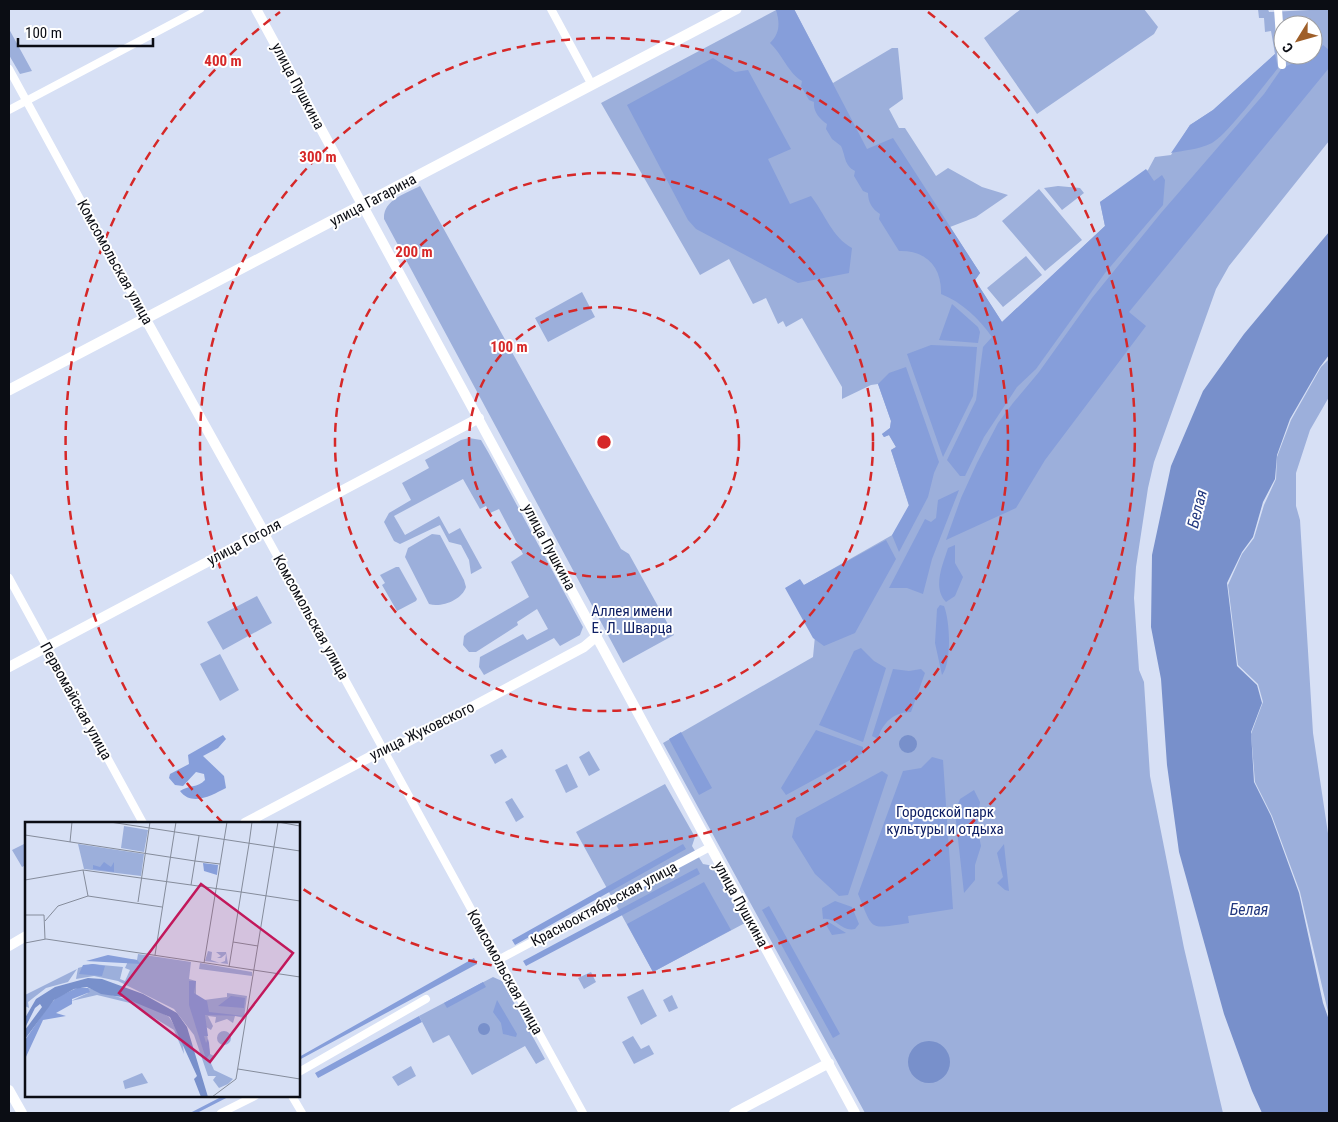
<svg xmlns="http://www.w3.org/2000/svg" width="1338" height="1122" font-family="'Roboto Condensed',sans-serif">
  <rect width="100%" height="100%" fill="#d7e0f5"/>
  <!-- green -->
  <path fill="#9cafdb" fill-rule="evenodd" d="M778,9h16l39,74 59,-35h6l5,51 -14,10 10,19h6l31,48 12,-8 34,19 26,8 -32,22 -26,10 30,46 -5,7 27,42 103,-96 -5,-24 48,-32 7,-13 16,-2 19,-30 23,-15 62,-56 -4,-23 -6,1 -1,-14h-5l-1,-9h10l1,3 60,-3v132l-100,125 -13,23 -62,173 -6,26 -12,79 -2,31 5,72 5,12 6,94 34,172 39,165h-358l-202,-370 150,-86 2,-21 -25,-43 104,-59 15,-28 -18,-56 5,-3 -7,-12 -5,2 -2,-3 8,-6 1,-7 -13,-37 -7,1 -29,14v-12l-40,-69 -16,9 -3,-6 -5,3 -12,-26 -13,6 -24,-45 -29,16 -99,-172zM1283,25h30v30h-30z
    M1021,9h123l14,18 -4,7 -117,80 -53,-76z
    M9,29l23,42 -12,3 -11,-19z
    M420,186l201,363 8,5 45,81 -51,28 -239,-444c-1,-19 21,-25 36,-33z
    M1058,186l22,2 4,5 -22,17 -18,-22z
    M1039,189l43,51 -37,31 -43,-50z
    M1026,256l16,19 -39,32 -16,-19z
    M582,292l13,25 -47,25 -13,-24z
    M1329,359v38l-19,33 -14,43v33l4,14 13,213 16,107v176l-29,-124 -28,-76 -17,-34 -4,-48 12,-32 -5,-18 -20,-19 -10,-80 14,-31 12,-16 10,-33 12,-26 1,-22 14,-37 30,-53z
    M469,438l12,2 7,12 95,175 -3,8 -20,11 -6,-8 -70,37 -5,-8 1,-10 43,-23 4,6 21,-11 -11,-20 -20,13 1,3 -42,27h-7l-6,-7 1,-9 3,-3 62,-36 -18,-35 12,-8 -24,-45 -9,4 -4,-7 -6,3 -17,-30 -69,37 11,19 34,-19 10,18 11,-6 22,40 -11,6 -2,-14 -8,-15 -12,-3 -9,-17 -40,19 -6,-3 -10,-19 5,-9 22,-13 -9,-17 27,-15 -4,-8 36,-20z
    M432,534l8,1 24,45 2,7c-4,13 -25,21 -37,17l-24,-47 3,-9z
    M396,567h3l18,32 -1,2 -19,10 -15,-26 3,-2 -5,-8z
    M257,596l15,27 -49,27 -16,-28z
    M220,654l19,36 -19,11 -20,-37z
    M502,749l5,8 -12,7 -5,-9z
    M589,751l11,19 -11,6 -10,-19z
    M567,764l11,23 -12,6 -11,-23z
    M665,784l30,53 -3,9 11,18 11,2 31,57 -92,49 -77,-140z
    M512,798l12,19 -8,5 -11,-20z
    M26,843v22l-4,2 -10,-17z
    M591,972l5,10 -12,7 -6,-11z
    M493,977l9,4 43,78 -9,5 -11,-18 -53,29 -23,-40 -16,8 -14,-27z
    M643,989l14,27 -16,9 -14,-28z
    M672,995l6,13 -9,4 -6,-12z
    M633,1036l8,13 8,-4 5,9 -20,10 -12,-22z
    M411,1066l5,10 -18,10 -6,-9z"/>
  <!-- forest -->
  <path fill="#869eda" d="M778,9h16l73,140 26,-11 87,135 -5,7 27,42 103,-96 -5,-24 46,-33 8,12 8,-6 3,5 -2,25 -58,68 -69,96 -19,18 -33,50 -19,39h-5l-13,-16 29,-60 7,-53 9,-10c-13,-18 -30,-35 -51,-43 1,-27 -15,-44 -42,-43l-20,-32 1,-5c-8,-5 -12,-12 -12,-21l-5,-2 -9,-15 1,-5c-11,-6 -9,-14 -14,-25l-9,-7 -6,-10 1,-5c-7,-5 -14,-12 -13,-22l-5,-2 -8,-14 1,-5c-13,-7 -20,-27 -32,-38 10,-10 10,-20 6,-33z
    M1323,45l6,5v18l-200,244 17,14 -101,134 -29,48 -70,32 15,-42 16,-35 21,-40 15,-20 26,-31 53,-74 69,-85 103,-119 18,-26 31,-13z
    M1275,54l3,14c-12,15 -52,68 -66,75 -14,7 -27,7 -41,10l19,-28 23,-15z
    M713,58l22,14 13,-2 43,79 -23,10 22,45 21,-8c14,18 21,41 41,52l-3,25 -51,10 -102,-54 -8,-9 -61,-115z
    M952,304l26,23 2,5 -2,11 -39,-3z
    M931,345l46,2 -4,49 -30,61 -36,-103z
    M906,367l33,95 -5,11 -6,24 -29,55 -7,-17 17,-30 -18,-55 5,-3 -7,-12 -5,2 -2,-3 8,-6 1,-7 -13,-37 11,-11z
    M959,490l-27,69 -9,35 -16,-6h-18l36,-69 6,3 5,-4 2,-18z
    M886,540l10,19 -41,74 -31,13 -11,-8 -28,-50 15,-9 4,6z
    M955,545v18l8,14 -8,19 -9,6c-14,-14 -3,-38 2,-54z
    M940,605l4,1c6,15 8,56 -2,69l-7,-32 2,-34z
    M861,648l13,13 12,7 -23,74 -44,-17 35,-74z
    M893,669l16,2 12,-2 4,4 -14,39c-17,0 -29,11 -33,27l-6,-3z
    M816,730l47,17v6l-77,42 -5,-7z
    M681,732l31,56 -13,7 -30,-56z
    M223,735l3,4 -8,9 -15,8 21,20 2,12c-14,7 -34,19 -46,3 8,-6 18,-3 25,-11l-1,-6 -8,-2 -13,14 -8,-1 -6,-7 1,-4 19,-10 -1,-9z
    M932,757l11,3 10,149 -45,7 1,7c-41,6 -35,9 -51,-29l45,-123 18,-3z
    M882,771l6,4 -40,120 -9,1 -24,-22 -23,-37 4,-19z
    M974,790l6,12 -3,24 4,20 -6,19v15l-11,13 -9,-81 5,-13z
    M683,844l3,5 -171,96 -3,-5z
    M1004,844l5,47 -4,-1 -8,-7 6,-6 -6,-24z
    M697,868l3,6 -174,92 -3,-5z
    M704,882l27,48 -78,42 -26,-48z
    M835,901l17,6 7,17 -4,5c-14,3 -19,-12 -32,-10l-1,-11z
    M769,906l71,128 -7,4 -71,-128z
    M827,921l19,12 -14,2 -7,-12z
    M474,958l3,6 -178,96v-3z
    M483,982l3,5 -39,21 -3,-5z
    M497,1000l20,34 -1,3 -13,-3 -2,-11 -8,-11z
    M419,1016l3,6 -104,56 -3,-5z
    M223,1096h7l-33,17h-7z"/>
  <!-- water -->
  <path fill="#7890cb" d="M1329,232v123l-9,12 -30,52 -13,36 -2,24 -12,23 -10,35 -11,15 -15,31 10,83 20,19 5,18 -11,29 3,50 17,34 28,77 24,110 6,17v93h-67l-10,-22 -28,-77 -45,-162 -12,-87 -6,-86 -10,-52 1,-72 19,-89 32,-75 41,-57z
    M899 744a9 9 0 1 1 18 0a9 9 0 1 1-18 0Z
    M478 1029a6 6 0 1 1 12 0a6 6 0 1 1-12 0Z
    M908 1062a21 21 0 1 1 42 0a21 21 0 1 1-42 0Z"/>
  <g fill="none" stroke-linecap="round" stroke-linejoin="round">
    <!-- street -->
    <path stroke="#fff" stroke-width="8" d="M551,9l41,76
      M1278,9l4,56
      M9,69l136,249
      M9,110l191,-101
      M264,532l319,581
      M9,578l134,245
      M498,960l212,-113
      M299,1072l127,-73
      M292,1096l10,17
      M221,1113l34,-17"/>
    <!-- secondary -->
    <path stroke="#fff" stroke-width="10" d="M256,9l599,1104
      M145,318l119,214
      M9,667l470,-249
      M245,823l138,-73 18,-5 183,-98 13,-11
      M9,946l17,-10
      M9,1090l13,23
      M734,1113l95,-50"/>
    <!-- primary -->
    <path stroke="#fff" stroke-width="11" d="M9,390l727,-381"/>
  </g>
  <!-- distance rings -->
  <g fill="none" stroke="#d62828" stroke-width="2.5" stroke-dasharray="9 6">
    <circle cx="604" cy="442" r="135"/>
    <circle cx="604" cy="442" r="269"/>
    <circle cx="604" cy="442" r="404"/>
    <path d="M223 823A539 539 0 0 1 280 12M928 12A539 539 0 0 1 303 889"/>
  </g>
  <g text-anchor="middle" dominant-baseline="central" stroke-width="4" stroke-linejoin="round" paint-order="stroke">
    <!-- street labels -->
    <g font-size="15" fill="#0b0d14" stroke="#fff">
      <text transform="translate(298 86) rotate(62)">улица Пушкина</text>
      <text transform="translate(373 200) rotate(-28)">улица Гагарина</text>
      <text transform="translate(115 262) rotate(61)">Комсомольская улица</text>
      <text transform="translate(244 542) rotate(-28)">улица Гоголя</text>
      <text transform="translate(549 547) rotate(62)">улица Пушкина</text>
      <text transform="translate(311 617) rotate(61)">Комсомольская улица</text>
      <text transform="translate(76 701) rotate(61)">Первомайская улица</text>
      <text transform="translate(422 731) rotate(-26)">улица Жуковского</text>
      <text transform="translate(604 904) rotate(-28)">Краснооктябрьская улица</text>
      <text transform="translate(741 904) rotate(61)">улица Пушкина</text>
      <text transform="translate(505 972) rotate(61)">Комсомольская улица</text>
    </g>
    <!-- park labels -->
    <g font-size="15" fill="#0f2065" stroke="#fff">
      <text x="632" y="611">Аллея имени<tspan x="632" dy="17">Е. Л. Шварца</tspan></text>
      <text x="945" y="812">Городской парк<tspan x="945" dy="17">культуры и отдыха</tspan></text>
    </g>
    <!-- water labels -->
    <g font-size="16" font-style="italic" fill="#22387f" stroke="#fff">
      <text transform="translate(1197 509) rotate(-76)">Белая</text>
      <text x="1249" y="909">Белая</text>
    </g>
  </g>
  <!-- overview -->
  <g transform="translate(25 822)">
    <rect width="275" height="275" fill="#d7e0f5"/>
    <path d="M99,4l24,4 -4,22 -23,-4zM53,22l66,10 -3,22 -57,-7zM183,129l4,1 -1,8 9,3 5,-2 1,-7 -5,4h-4l4,-2 -5,-4h10l2,12 -23,-3zM113,132l53,8 -2,17 7,2v15l8,4 23,-3v-4l20,3 -3,22 -9,-2 -2,7 -6,-4 -12,4 1,-6 -8,-1 5,10 -2,4 -5,-3 4,27 10,5 -6,-3 -4,5 4,9 19,9 -5,5 -9,4 -6,-8 3,-4h-8l-14,-41 -20,-26 -56,-28 -24,-5 -18,3 2,-11 14,-4 31,3 -3,12 5,2 5,-11 -5,-2 4,-9 8,1zM175,141l52,9v4l-53,-7zM52,147l-9,13 -22,6 -18,14 1,6 -4,-2v-11zM63,166l64,19 17,10 13,21 2,16 -10,-24 -44,-27 -33,-8 -26,6 17,-8zM192 216a7 7 0 1 1 14 0a7 7 0 1 1-14 0ZM117,251l6,10 -23,6 -2,-8z" fill="#9cafdb"/>
    <path d="M79,40l7,5 3,-5v10l-21,-3v-4l7,2zM178,41l15,2 -1,10 -13,-4zM83,133l29,5 4,4 -55,-3zM68,142l12,2 -3,10 -23,-2 4,-9zM164,159h7l-2,12 13,8 2,11 35,4 -39,-1 3,21h-4l2,7 2,-4 1,4 1,11 -4,5 -17,-54zM52,166h11l2,4 -18,7v5l-16,9 10,3 -23,4 -18,39v-19l22,-32 10,-11zM206,174l14,2 -1,10 -26,-2z" fill="#869eda"/>
    <path d="M63,156l14,1 41,15 34,19 10,14 21,70h-7l-7,-18 3,-3 -27,-59 -48,-20 -21,-3 -14,-7 -13,2 -20,11 -29,39v-9l17,-23 -2,-3 -5,4 -10,20v-10l11,-19 19,-12z" fill="#7890cb"/>
    <path fill="none" stroke="#858c9b" stroke-width="1" d="M85,0l190,29M253,0l22,4M0,13l170,26M174,14l-8,49 50,7M45,20l2,-20M224,22l3,-22M170,39l25,3M58,48l5,26M0,58l58,-10 108,15M216,70l59,9M113,80l12,-80M0,93h19l1,24M20,99l13,-15 30,-10 74,11M208,120l25,4M0,121l21,-4 254,38M130,133l21,-133M179,141l23,-141M204,145l20,-123M213,247l62,10M187,275l24,-18 42,-257"/>
    <path fill="#c2185b" fill-opacity="0.15" stroke="#c2185b" stroke-width="2.5" d="M176,62l92,69 -83,109 -91,-69z"/>
    <rect width="275" height="275" fill="none" stroke="#0b0d14" stroke-width="2.5"/>
  </g>
  <circle cx="604" cy="442" r="8" fill="#d62828" stroke="#fff" stroke-width="2.5"/>
  <g font-size="15" text-anchor="middle" font-weight="bold" fill="#d62828" stroke="#fff" stroke-width="4" stroke-linejoin="round" paint-order="stroke">
    <text x="223" y="66">400 m</text>
    <text x="318" y="162">300 m</text>
    <text x="414" y="257">200 m</text>
    <text x="509" y="352">100 m</text>
  </g>
  <!-- border -->
  <rect width="1338" height="1122" fill="none" stroke="#0b0d14" stroke-width="20"/>
  <!-- north arrow -->
  <g transform="translate(1298 40) rotate(233)"><circle r="24" fill="#ffffff" stroke="#9d9ea1"/>
  <path d="M0-4L9 19L0 12L-9 19Z" fill="#9f5f29"/>
  <text y="-8" font-size="14" font-weight="bold" text-anchor="middle" fill="#0b0d14">С</text>
  </g>
  <!-- scale -->
  <path d="M18 38v8h135v-8" fill="none" stroke="#0b0d14" stroke-width="2.5"/>
  <text x="25" y="38" font-size="15" fill="#0b0d14" stroke="#ffffff" stroke-width="4" paint-order="stroke">100 m</text>
</svg>
